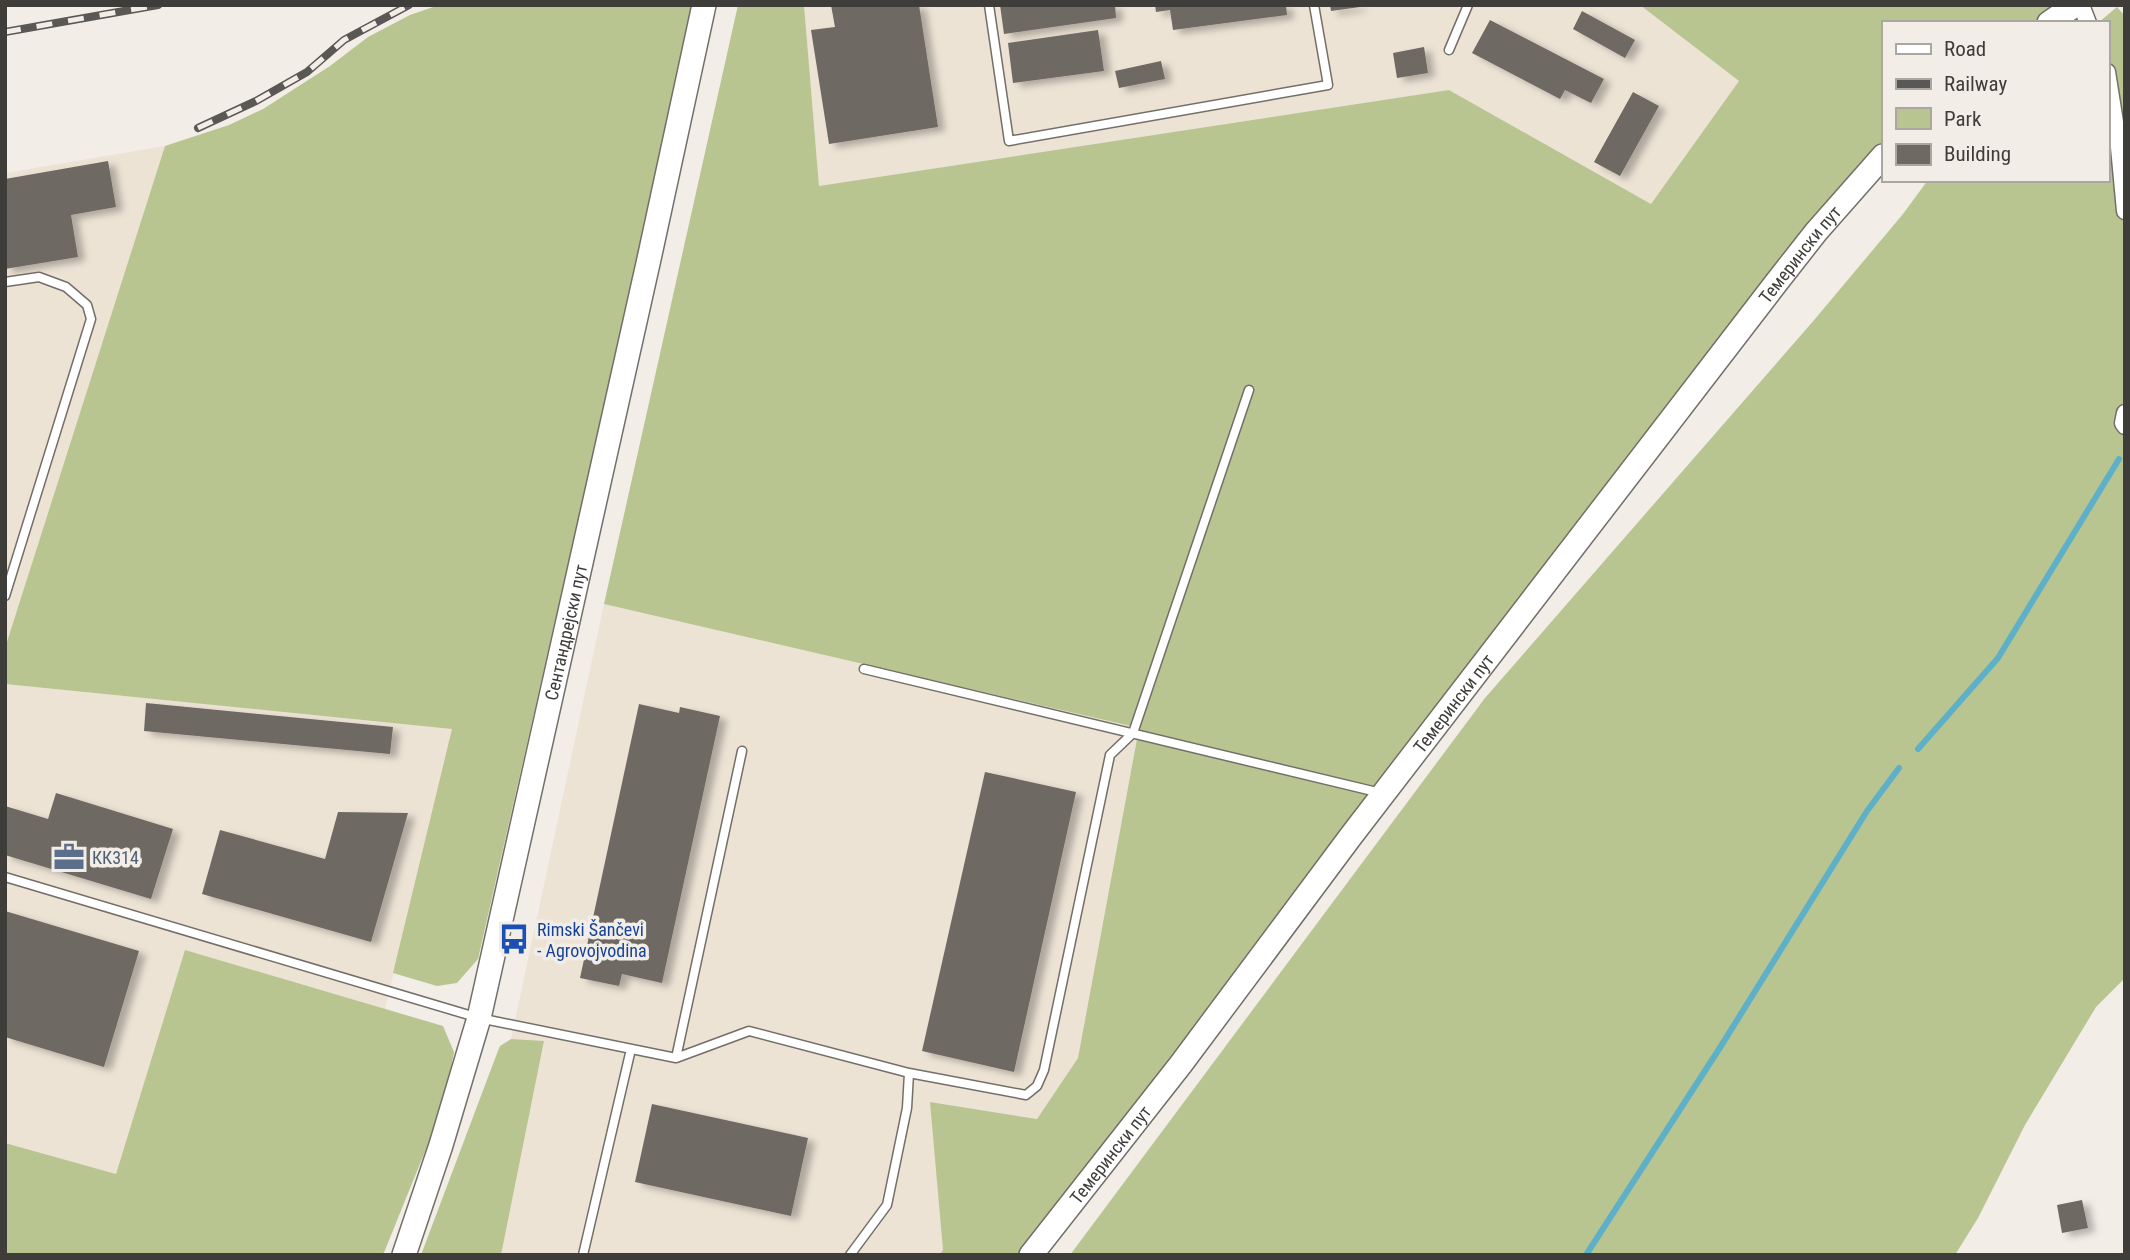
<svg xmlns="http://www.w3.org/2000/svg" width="2130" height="1260" font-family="'Roboto Condensed',sans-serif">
  <defs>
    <filter id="shadow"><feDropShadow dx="7" dy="4" stdDeviation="3.5" flood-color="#0004"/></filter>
  </defs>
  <rect width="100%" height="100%" fill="#f2ede6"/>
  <!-- built -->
  <path fill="#ede3d5" d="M804,5h836l99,76 -88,123 -202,-114 -630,96z
    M165,146l-160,502v-475z
    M604,604l535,124 -61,330 -41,61 -106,-17 12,148 -4,5h-438l43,-213 -33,-3z
    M5,684l448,45 -68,280 -200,-58 -69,223 -111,-31z"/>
  <!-- green -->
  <path fill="#b8c591" d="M439,5h256l-217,954 -21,24 -20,3 -44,-13 59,-244 -447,-45v-36l160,-502 64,-21 34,-16 67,-43 38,-29 42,-22z
    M738,5h66l15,181 630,-96 202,114 88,-123 -99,-76h442l-27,18h-172v139l-846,1093h-98l4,-5 -13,-148 107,17 41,-61 61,-330 -535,-124z
    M2117,7l8,9v962l-29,29 -71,118 -47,93 -23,37h-885l415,-557 330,-379 88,-105 25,-34h179v-157h-9z
    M185,950l258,76 11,26 -9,50 -62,153h-378v-112l111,31z
    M511,1039l33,2 -43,214h-80l75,-199 4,-10z"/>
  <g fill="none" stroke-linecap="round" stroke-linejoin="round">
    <!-- stream -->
    <path stroke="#5db0c7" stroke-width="6" d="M1918,749l80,-91 121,-199
      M1586,1255l135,-209 146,-235 32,-43"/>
  </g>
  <!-- building -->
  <path fill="#6e6963" filter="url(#shadow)" d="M831,5h88l19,122 -109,17 -18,-114 24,-3z
    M1000,5h115l1,13 -112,16z
    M1155,5h131l1,10 -114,15 -3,-20 -14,2z
    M1330,5h30v2l-29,4z
    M1582,11l53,29 -10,18 -52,-29z
    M1490,20l114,59 -13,24 -26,-13 -5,9 -88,-46z
    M1098,30l6,41 -91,12 -5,-40z
    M1424,47l4,26 -31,5 -4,-25z
    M1161,61l4,18 -46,9 -4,-17z
    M1633,92l26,14 -39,70 -26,-14z
    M108,161l8,46 -45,8 7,42 -73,12v-90z
    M146,703l247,24 -3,27 -246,-23z
    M639,704l40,9 1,-6 40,9 -58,267 -40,-9 -3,12 -39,-8z
    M985,772l91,20 -62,280 -92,-21z
    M56,793l117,36 -22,70 -146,-44v-49l43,13z
    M338,812l70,1 -37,129 -169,-48 18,-64 105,29z
    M5,911l134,40 -35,116 -99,-30z
    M652,1104l156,34 -17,78 -156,-34z
    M2082,1200l6,28 -26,5 -5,-28z"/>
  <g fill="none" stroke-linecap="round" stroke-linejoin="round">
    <!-- service casing -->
    <g stroke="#736e68" stroke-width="11">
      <path id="service" d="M989,5l20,136 319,-56 -14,-80
        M1449,50l19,-45
        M5,282l34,-5 27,10 21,18 4,14 -86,277
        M864,669l517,124
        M5,877l474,141 197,40 73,-27 160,42 -2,35 -20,97 -37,50
        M676,1058l66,-307
        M909,1073l117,22 11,-9 7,-16 66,-315 23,-22 116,-343
        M583,1255l48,-206"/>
    </g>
    <!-- minor casing -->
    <g stroke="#736e68" stroke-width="19">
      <path id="minor" d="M2081,5l7,18
        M2107,72l12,75 6,64
        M2125,413l-2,10 2,3"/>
    </g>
    <!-- secondary casing -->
    <g stroke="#736e68" stroke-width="26">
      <g id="secondary">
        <path d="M2049,23l26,-18"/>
        <path id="s1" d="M404,1255l37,-110 38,-127 170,-759 55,-254"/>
        <path id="s2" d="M1031,1255l150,-191 170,-228 425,-553 40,-51 67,-76"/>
      </g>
    </g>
    <!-- service -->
    <use href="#service" stroke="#fff" stroke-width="8"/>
    <!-- minor -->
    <use href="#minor" stroke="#fff" stroke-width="16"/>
    <!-- secondary -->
    <use href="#secondary" stroke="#fff" stroke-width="23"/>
    <!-- rail casing -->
    <g stroke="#5a5854" stroke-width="8">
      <path id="rail" d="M5,32l153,-27
        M198,128l58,-27 51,-29 37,-32 65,-35"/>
    </g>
    <!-- rail -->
    <use href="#rail" stroke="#f2ede6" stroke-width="5" stroke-dasharray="16" stroke-linecap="butt"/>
  </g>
  <!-- icons -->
  <defs>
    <g id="office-bare" transform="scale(2.415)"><path d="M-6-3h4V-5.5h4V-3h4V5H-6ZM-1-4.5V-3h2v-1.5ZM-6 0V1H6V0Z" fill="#5c6f8a" stroke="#f2ede6" stroke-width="2.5" paint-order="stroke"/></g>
    <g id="bus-bare" transform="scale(2.415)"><path d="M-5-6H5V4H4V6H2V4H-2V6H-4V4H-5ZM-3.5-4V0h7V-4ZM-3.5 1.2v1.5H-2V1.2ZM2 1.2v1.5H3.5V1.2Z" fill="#1a4fb4" stroke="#f2ede6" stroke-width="2.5" paint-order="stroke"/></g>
  </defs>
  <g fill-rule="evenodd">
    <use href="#office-bare" x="69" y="857"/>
    <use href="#bus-bare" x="514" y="939"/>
  </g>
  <g text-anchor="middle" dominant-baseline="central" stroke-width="7" stroke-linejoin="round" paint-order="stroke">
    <!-- street labels -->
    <g font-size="18" fill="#3f3d3a" stroke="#f2ede6">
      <text stroke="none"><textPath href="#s2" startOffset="1262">Темерински пут</textPath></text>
      <text stroke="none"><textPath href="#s1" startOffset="644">Сентандрејски пут</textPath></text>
      <text stroke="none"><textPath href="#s2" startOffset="695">Темерински пут</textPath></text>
      <text stroke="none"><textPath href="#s2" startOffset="128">Темерински пут</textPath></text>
    </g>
    <!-- service labels -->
    <g font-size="18" fill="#4e5e75" stroke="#f2ede6" text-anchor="start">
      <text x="92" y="857">КК314</text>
    </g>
    <!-- transit labels -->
    <g font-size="18" fill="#164399" stroke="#f2ede6" text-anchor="start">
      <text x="537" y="929">Rimski Šančevi<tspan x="537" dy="21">- Agrovojvodina</tspan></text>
    </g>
  </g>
  <!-- border -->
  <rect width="2130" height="1260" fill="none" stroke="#3f3d3a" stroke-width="14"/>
  <!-- legend -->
  <rect x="1882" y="21" width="228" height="161" fill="#f2ede6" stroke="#aaa7a1" stroke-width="2"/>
  <rect x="1896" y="44" width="35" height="10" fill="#ffffff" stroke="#aaa7a1" stroke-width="2"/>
  <text x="1944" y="56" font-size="21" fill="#3f3d3a">Road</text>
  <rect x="1896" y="79" width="35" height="10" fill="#5a5854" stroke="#aaa7a1" stroke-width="2"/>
  <text x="1944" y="91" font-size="21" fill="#3f3d3a">Railway</text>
  <rect x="1896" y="108" width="35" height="21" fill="#b8c591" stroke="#aaa7a1" stroke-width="2"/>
  <text x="1944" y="126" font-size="21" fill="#3f3d3a">Park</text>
  <rect x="1896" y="144" width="35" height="21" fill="#6e6963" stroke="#aaa7a1" stroke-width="2"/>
  <text x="1944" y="161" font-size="21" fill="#3f3d3a">Building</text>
</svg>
